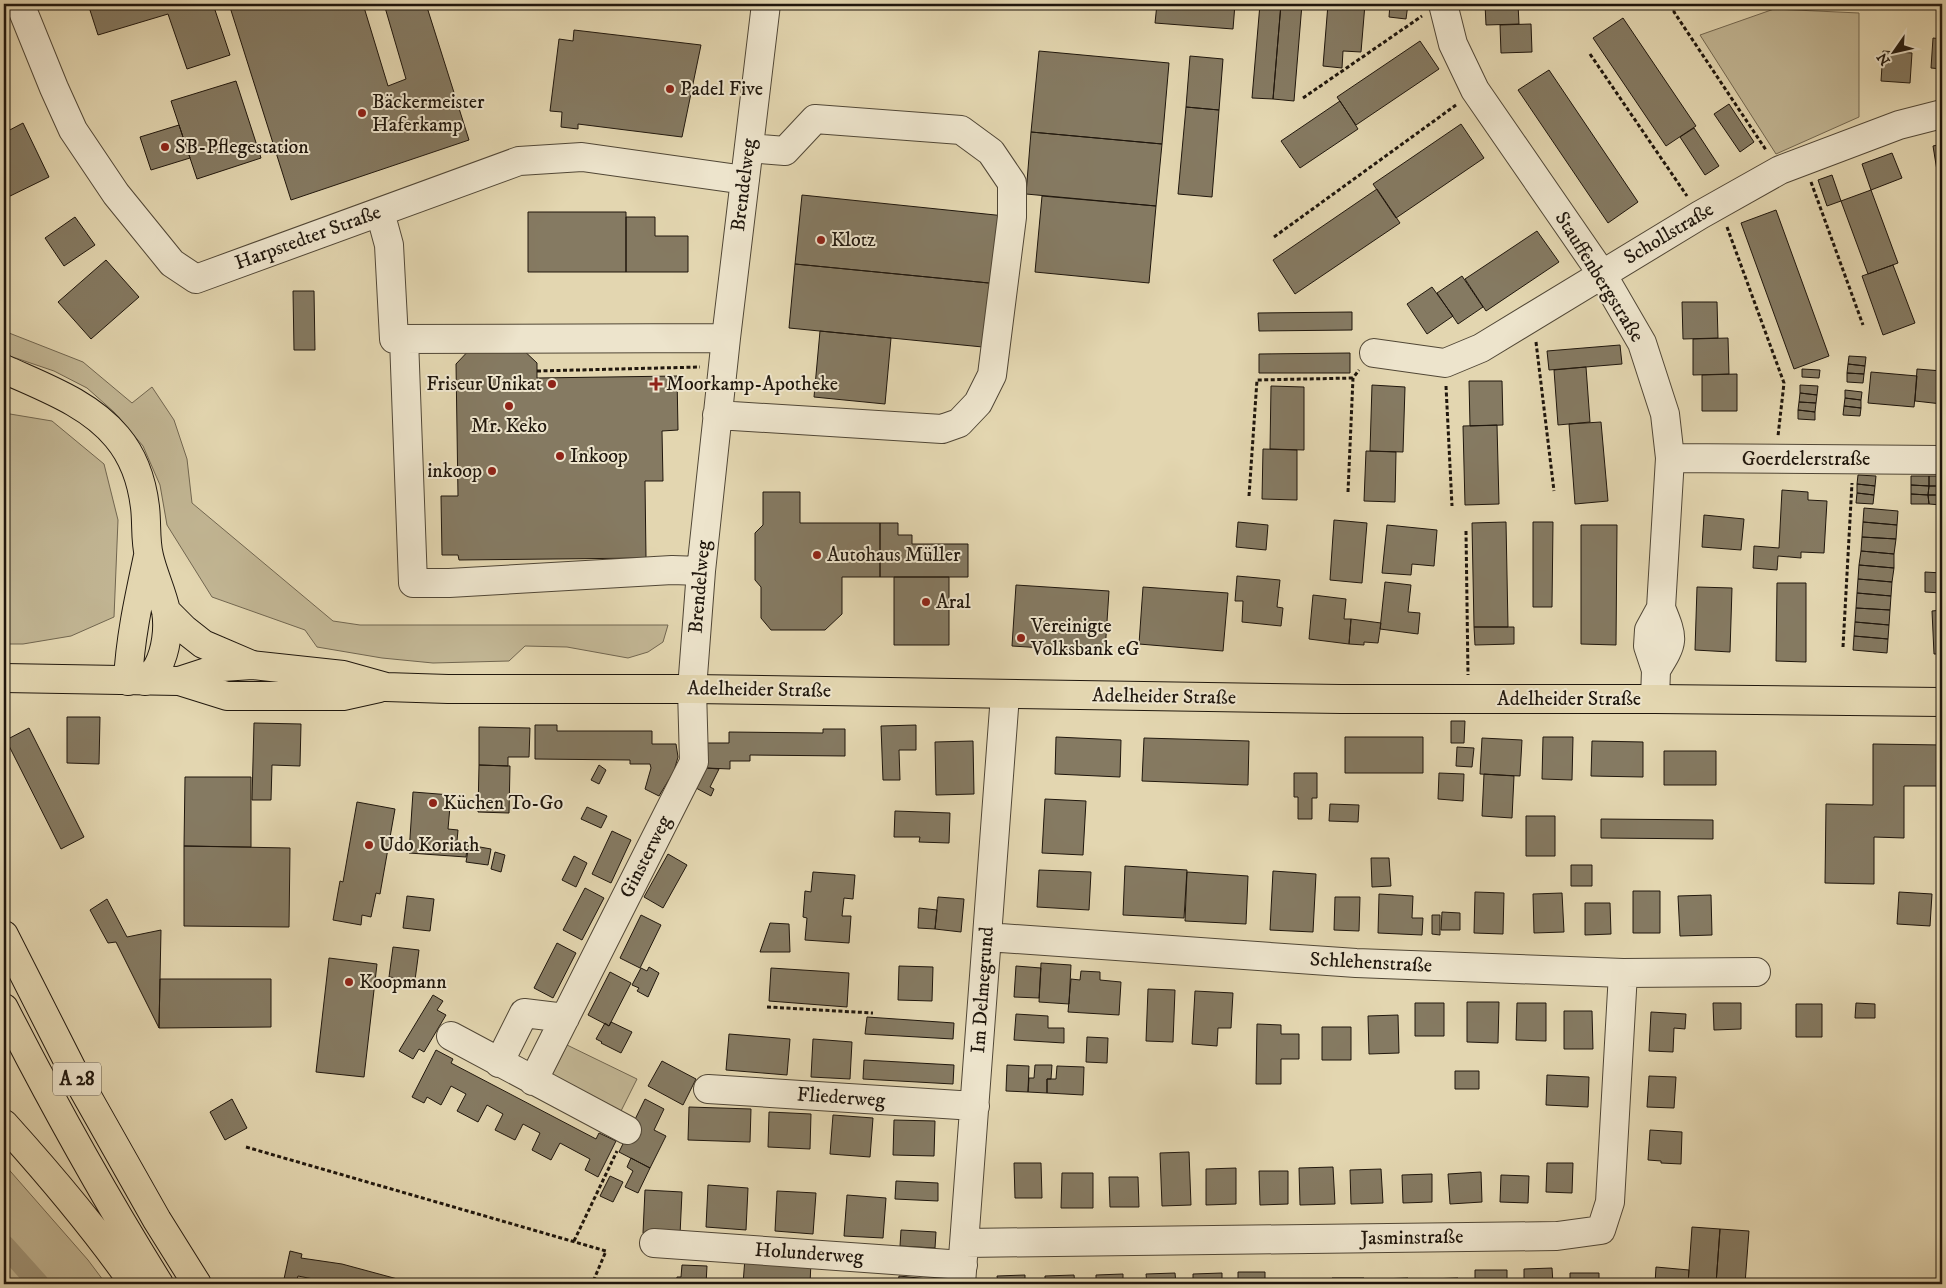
<svg xmlns="http://www.w3.org/2000/svg" width="1946" height="1288" font-family="'IM FELL DW Pica',serif">
  <rect width="100%" height="100%" fill="#e3d6b0"/>
  <filter id="stains"><feTurbulence type="fractalNoise" baseFrequency=".004" numOctaves="4"/><feColorMatrix values="0 0 0 0 .2 0 0 0 0 .09 0 0 0 0 .02 0 0 0 .5 -.17"/></filter>
  <radialGradient id="worn" r=".72"><stop offset=".6" stop-color="#630" stop-opacity="0"/><stop offset="1" stop-color="#630" stop-opacity=".3"/></radialGradient>
  <!-- green -->
  <path fill="#c2b694" stroke="#716650" d="M1774,9l85,4v104l-83,37 -76,-119z
    M4,331l79,31 49,41 20,-16 22,33 13,39 5,44 141,118 27,4h308l-5,17 -15,10 -20,6 -61,-11 -42,-1 -16,15 -76,2 -51,-5 -65,-11 -12,-17 -93,-33 -45,-72 -7,-40 -17,-39 -29,-34 -27,-24 -33,-17 -50,-17z
    M4,413l48,8 52,43 14,56 -4,97 -43,19 -48,8h-19z
    M567,1045l70,34 -16,32 -10,4 -63,-32z
    M4,1164l84,96 18,24h-102z"/>
  <g fill="none" stroke-linecap="round" stroke-linejoin="round">
    <!-- canal -->
    <path stroke="#a19579" stroke-width="21" d="M4,1245l35,39"/>
  </g>
  <!-- building -->
  <path fill="#857a62" stroke="#20170d" d="M88,4h125l17,51 -43,14 -19,-55 -70,21z
    M229,4h134l25,82 18,-7 -22,-75h42l43,136 -178,60z
    M1157,4h78l-2,25 -78,-6z
    M1260,4h21l-8,95 -21,-1z
    M1281,4h21l-8,97 -21,-2z
    M1328,4h37l-4,48 -18,-1 -1,17 -19,-2z
    M1390,4h18l-2,15 -17,-2z
    M1485,4h33l1,20 -33,1z
    M1623,18l73,108 -30,20 -73,-108z
    M1531,24l1,28 -31,1 -1,-28z
    M574,30l127,15 -19,92 -104,-13v5l-17,-2 1,-15 -12,-1 9,-72 14,2z
    M1933,38l9,1v30l-11,-1z
    M1420,41l19,28 -83,56 -19,-28z
    M1039,51l130,12 -7,81 -131,-12z
    M1883,51l29,2 -2,30 -29,-2z
    M1190,56l33,3 -4,51 -33,-3z
    M1549,70l89,132 -30,21 -90,-133z
    M236,81l25,77 -64,21 -26,-78z
    M1340,101l18,28 -58,39 -19,-27z
    M1729,104l25,38 -14,10 -26,-38z
    M1186,107l33,3 -7,87 -34,-3z
    M23,123l26,54 -45,22v-66z
    M1461,124l23,34 -88,60 -23,-34z
    M179,125l11,33 -39,12 -11,-33z
    M1694,128l25,38 -14,9 -25,-38z
    M1031,132l131,12 -6,62 -130,-12z
    M1942,144v38l-3,1 -6,-37z
    M1892,153l10,25 -31,12 -9,-26z
    M1832,175l9,26 -14,5 -9,-26z
    M1377,189l23,34 -105,71 -22,-34z
    M1871,190l27,73 -30,11 -27,-73z
    M802,195l203,21 -6,68 -204,-20z
    M1042,196l114,10 -7,77 -114,-11z
    M1776,210l53,146 -35,13 -53,-146z
    M528,212h98v60h-98z
    M75,217l20,28 -31,21 -19,-28z
    M626,217h29v19h33v36h-62z
    M1537,231l22,31 -73,49 -21,-32z
    M106,260l33,37 -48,42 -33,-37z
    M795,264l204,20 -6,64 -204,-20z
    M1893,265l22,58 -32,12 -21,-59z
    M1462,276l21,31 -25,17 -21,-31z
    M1432,287l21,29 -26,18 -20,-30z
    M293,291h21l1,59h-21z
    M1682,302h35l1,36 -35,1z
    M1352,312v18l-93,1 -1,-18z
    M820,331l71,7 -6,66 -71,-7z
    M1728,338l1,36 -36,1v-36z
    M518,345l19,18v15l140,-2 1,54 -16,1 1,50h-18l1,77 -187,2 -1,-5h-16l-1,-59h17l-2,-132 17,-18z
    M1620,345l2,19 -73,6 -2,-19z
    M1350,353v20h-91v-19z
    M1849,356l17,1 -1,9 -17,-2z
    M1848,364l17,2 -1,8 -17,-1z
    M1586,367l4,55 -32,3 -4,-55z
    M1802,369l18,1 -1,8 -17,-1z
    M1917,369l25,2v33l-27,-3z
    M1871,372l46,4 -3,31 -46,-4z
    M1847,373l17,1 -1,9 -16,-1z
    M1737,374v37h-35v-36z
    M1469,381h33l1,44 -33,1z
    M1372,385l33,2 -2,65 -33,-1z
    M1800,385l18,1 -1,9 -17,-2z
    M1271,386l33,1v63l-34,-1z
    M1845,390l17,2 -1,8 -16,-2z
    M1800,393l17,2 -1,8 -17,-1z
    M1845,398l16,2v8l-17,-2z
    M1799,402l17,1 -1,9 -17,-2z
    M1844,406l17,2 -1,8 -17,-1z
    M1798,410l17,2v8l-17,-1z
    M1601,422l7,79 -33,3 -6,-80z
    M1497,425l2,79 -34,1 -2,-79z
    M1263,449l34,1v50l-35,-1z
    M1366,451l30,1 -1,50 -31,-1z
    M1858,475l18,1 -1,10 -18,-2z
    M1911,476h18v10l-18,-1z
    M1929,476h13v10h-13z
    M1857,484l18,2 -1,9 -17,-2z
    M1911,485l18,1 -1,9 -17,-1z
    M1929,486h13v9h-14z
    M1782,490l26,2v8l19,1 -3,52 -23,-1v6l-23,-2 -1,14 -24,-2 1,-22 25,2z
    M763,492h37v31h80v54h-38v37l-17,16h-54l-10,-12v-31l-6,-7v-47l8,-8z
    M1857,493l17,2 -1,9 -17,-1z
    M1911,494l17,1 1,9h-18z
    M1928,495h14v10l-13,-1z
    M1864,508l34,3 -1,14 -34,-3z
    M1704,515l40,4 -3,31 -39,-3z
    M1334,520l33,3 -5,60 -32,-3z
    M1238,522l30,3 -2,25 -30,-3z
    M1506,522l2,105h-34l-2,-104z
    M1533,522h20l-1,85h-19z
    M1863,522l34,3 -1,14 -34,-2z
    M880,523h18v12h14v9h56v33h-88z
    M1387,525l50,5 -3,36 -22,-2 -1,11 -29,-2z
    M1581,525h36l-1,120 -35,-1z
    M1862,537l34,2 -2,15 -33,-3z
    M1861,551l33,3v14l-35,-3z
    M1859,565l35,3 -2,14 -34,-3z
    M1925,572l17,1v20l-17,-1z
    M1237,576l43,4 -3,27 6,1 -2,18 -39,-4 1,-21h-8z
    M894,577h55v68h-55z
    M1858,579l34,3 -1,14 -34,-3z
    M1385,582l26,3 -3,27 12,1 -2,21 -38,-5z
    M1777,583h29v79l-30,-1z
    M1016,585l93,6 -4,61 -93,-6z
    M1143,587l85,6 -5,58 -84,-7z
    M1697,587l35,1 -2,64 -35,-2z
    M1857,593l34,3 -1,14 -34,-2z
    M1313,595l33,4 -2,20h7l-2,25 -40,-5z
    M1856,608l34,2 -1,15 -34,-3z
    M1942,610v44h-8l-2,-43z
    M1351,619l30,4 -3,20 -14,-1v3l-15,-1z
    M1855,622l34,3 -1,14 -34,-3z
    M1474,627h40v17l-39,1z
    M1854,636l34,3 -1,14 -34,-3z
    M67,717h33l-1,47 -32,-1z
    M1451,721h14l-1,22h-13z
    M254,723l47,1 -1,42 -28,-1 -1,35h-19z
    M535,725h22v6h95v13h24l2,13 -4,14 -15,25 -14,-7 6,-21 -1,-4h-20v-4l-95,-1z
    M916,725v25h-17l1,30h-17l-2,-54z
    M479,727l51,1 -1,29h-21v9l-29,-1z
    M29,728l55,109 -23,12 -55,-109z
    M823,729h22v27l-95,-1v6h-20v8l-24,-1v-25h23v-11l94,1z
    M1056,737l65,3 -1,37 -65,-3z
    M1345,737h78v36h-78z
    M1543,737h30l-1,43 -30,-1z
    M1144,738l105,3 -1,44 -106,-4z
    M1482,738l40,2 -2,36 -40,-2z
    M973,741l1,53 -38,1 -1,-53z
    M1592,741l51,1v35l-52,-1z
    M1873,744l69,1v41h-38v52l-30,-1v47l-49,-1 1,-79 47,1z
    M1457,747l17,1 -2,19 -16,-1z
    M1664,751h52v34h-52z
    M479,765l31,1 -1,47 -31,-1z
    M599,765l7,5 -7,14 -8,-4z
    M706,768l13,1 -9,18 4,2 -3,7 -15,-8z
    M1294,773h23v25h-5v21h-14v-22h-4z
    M1439,773l25,1 -1,27 -25,-2z
    M1484,774l30,2 -2,42 -30,-2z
    M185,777h66v70l-67,-1z
    M413,792l38,3 -3,34 10,1 -1,11 11,1 -2,15 -57,-4z
    M1045,799l41,2 -3,54 -41,-2z
    M357,802l38,7 -15,85 -4,-1 -5,24 -9,-2 -1,10 -28,-5 7,-39 3,1z
    M1330,804l29,1 -1,17 -29,-1z
    M587,807l20,9 -6,12 -20,-9z
    M895,811l55,2 -1,30 -30,-1 1,-5h-26z
    M1526,816h29v40h-29z
    M1601,819l112,1v19l-112,-1z
    M612,831l19,9 -20,43 -19,-9z
    M469,845l22,4 -3,16 -22,-3z
    M184,846l106,2 -1,79 -105,-1z
    M495,852l10,3 -4,17 -10,-3z
    M668,854l19,11 -24,43 -19,-11z
    M574,856l13,7 -11,24 -14,-7z
    M1371,858h18l2,28 -19,1z
    M1571,865h21v21h-21z
    M1125,866l62,4 -3,48 -61,-3z
    M1039,870l52,2 -2,38 -52,-3z
    M1273,871l43,3 -3,58 -43,-2z
    M813,872l42,3 -2,24 -9,-1 -2,18h9l-2,27 -44,-3 2,-22 -4,-1 2,-26 6,1z
    M1187,872l61,4 -2,48 -61,-3z
    M585,888l19,10 -22,42 -19,-10z
    M1633,891h27v42h-27z
    M1475,892l29,1 -1,41 -29,-1z
    M1899,892l33,2 -2,32 -33,-2z
    M1562,893l2,39 -30,1 -1,-39z
    M1379,894l34,2 -1,22h11l-1,17 -44,-2z
    M1711,895l1,40 -32,1 -2,-40z
    M407,896l27,3 -4,32 -27,-3z
    M938,897l26,2 -3,33 -26,-3z
    M1335,897h25l-1,34 -25,-1z
    M107,899l20,38 34,-7 -2,98 -43,-86 -8,1 -18,-33z
    M1585,903h25l1,31 -26,1z
    M919,908l18,2 -2,19 -17,-1z
    M1442,912l18,1v17h-19z
    M641,915l20,10 -21,43 -20,-10z
    M1432,915h8v20l-8,-1z
    M770,923l19,1 1,28h-30z
    M557,943l19,10 -23,45 -19,-10z
    M393,947l26,3 -4,30 -26,-3z
    M329,958l48,6 -13,113 -48,-5z
    M1041,963l30,2 -2,39 -30,-2z
    M899,966l34,1 -1,34 -34,-1z
    M1016,966l25,2 -2,30 -25,-1z
    M649,967l10,6 -11,24 -11,-6 2,-3 -7,-3 9,-17 6,3z
    M771,968l78,5 -2,34 -78,-6z
    M1081,971l19,1v8l21,2 -2,33 -51,-3 3,-33 9,1z
    M610,972l21,11 -22,43 -21,-11z
    M160,979h111v48l-112,1z
    M1148,989l27,1 -2,52 -27,-1z
    M1195,991l38,2 -2,35h-13l-1,18 -25,-2z
    M433,995l10,6 -6,9 9,5 -22,37 -5,-3 -6,10 -14,-8z
    M1467,1002h32l-1,41 -31,-1z
    M1415,1003h29v33h-29z
    M1517,1003h29v38l-30,-1z
    M1713,1003h28v26l-27,1z
    M1856,1003l19,1v14h-20z
    M1796,1004h26v33h-26z
    M1564,1011h28l1,38h-29z
    M1651,1012l35,2 -1,15 -11,-1 -1,24 -24,-1z
    M1016,1014l32,2v12h16v15l-50,-3z
    M1398,1015l1,38 -30,1 -1,-38z
    M867,1017l87,6 -1,16 -88,-5z
    M611,1022l21,10 -11,21 -20,-10 1,-1 -6,-3 9,-16 4,3z
    M1257,1024l24,1v9h18v25h-18v25h-25z
    M1322,1027h29v33h-29z
    M729,1034l61,5 -3,36 -61,-5z
    M1087,1037l21,1 -1,25 -21,-1z
    M813,1039l39,3 -2,37 -39,-2z
    M436,1050l17,9 -2,4 145,76 3,-6 17,8 -18,36 -13,-7 5,-11 -30,-16 -9,17 -19,-10 8,-17 -17,-9 -8,16 -20,-10 8,-16 -16,-9 -9,17 -21,-11 9,-17 -15,-8 -10,19 -14,-8 -3,6 -12,-6z
    M864,1060l90,5 -1,19 -90,-5z
    M662,1061l34,18 -13,26 -35,-19z
    M1007,1065l22,1 -1,26 -22,-1z
    M1035,1065h17l-1,14h-4v14l-19,-1 1,-14h5z
    M1057,1066l27,1 -1,28 -36,-2v-14h9z
    M1455,1071h24v18h-24z
    M1547,1075l42,2 -1,30 -42,-2z
    M1649,1076l27,1 -2,31 -27,-1z
    M232,1099l15,29 -22,12 -15,-28z
    M645,1099l19,10 -10,21 12,6 -16,32 -31,-16z
    M689,1107l62,2 -1,33 -62,-2z
    M769,1112l42,2 -1,35 -42,-2z
    M833,1115l40,3 -3,39 -40,-3z
    M894,1120l41,1 -1,35 -41,-1z
    M1650,1130l32,2 -1,32 -20,-1v-2l-13,-1z
    M1189,1152l2,53 -29,1 -2,-53z
    M631,1158l19,10 -12,25 -13,-6 8,-16 -6,-4z
    M1014,1163h27l1,35h-27z
    M1547,1163h26l-1,30 -26,-1z
    M1333,1167l2,37 -35,1 -1,-37z
    M1236,1168v36l-30,1v-36z
    M1381,1169l2,34 -32,1 -1,-34z
    M1259,1171h29v33l-28,1z
    M1481,1172l1,30 -32,2 -2,-30z
    M1062,1173h31v35h-32z
    M1432,1174v28l-29,1 -1,-28z
    M1501,1175l28,1 -1,27 -28,-1z
    M610,1176l13,6 -10,20 -13,-6z
    M1109,1177h29l1,30h-29z
    M896,1181l42,2v18l-43,-2z
    M708,1185l40,3 -2,42 -40,-3z
    M645,1190l37,2 -2,43 -37,-2z
    M777,1191l39,2 -3,41 -38,-3z
    M847,1195l39,3 -3,40 -39,-2z
    M1692,1227l28,2 -4,55h-28z
    M1720,1229l29,2 -4,53h-29z
    M901,1230l35,2 -1,16 -35,-2z
    M290,1251l12,3 -1,4 41,6 74,20h-77l-41,-8 -2,6 -12,-3z
    M745,1258l66,4 -1,22h-67z
    M682,1265l25,1 -1,18h-30l1,-7h4z
    M1656,1267l33,3 -1,14h-33z
    M1552,1268l1,16h-29v-15z
    M1475,1270h32v14h-32z
    M1238,1272h27v12h-27z
    M1175,1273l1,11h-29l-1,-10z
    M1222,1273v11h-29v-10z
    M1570,1273h29v11h-29z
    M1123,1274v10h-27v-9z
    M1025,1275v9h-27l-1,-8z
    M1074,1275l1,9h-30v-8z
    M899,1276l29,3v5h-47v-2l17,1z
    M1332,1278h32v6h-32z
    M1408,1278l1,6h-30v-5z
    M1458,1278v6h-29l-1,-5z
    M1285,1279h27v5h-27z"/>
  <g fill="none" stroke-linecap="round" stroke-linejoin="round">
    <!-- minor casing -->
    <g stroke="#514736" stroke-width="30">
      <path id="minor" d="M20,4l34,84 19,42 43,64 56,69 24,16 323,-118 63,-4 163,23
        M1443,4l10,40 22,46 127,184 40,69 23,71 5,44 -9,150 -12,22 -1,16 8,24 -1,29
        M380,212l9,33 5,94 332,-1
        M404,339l9,244h36l223,-13 29,1
        M1374,353l71,10 36,-15 219,-133 80,-45 119,-45 43,-11
        M717,415l225,14 17,-6 19,-20 14,-28 20,-158v-34l-21,-31 -30,-22 -146,-11 -30,32 -36,-3
        M1670,458l272,2
        M1656,670c18,-29 18,-30 5,-62
        M987,937l369,26 267,10 133,-1
        M451,1036l176,94
        M499,1063l25,-50 41,5
        M533,1081l161,-319 -2,-73 9,-118 25,-233 40,-334
        M708,1089l267,17
        M654,1243l309,22
        M965,1243l592,-7 44,-6 9,-28 13,-229
        M961,1284l44,-589"/>
    </g>
    <!-- major casing -->
    <g stroke="#20170d" stroke-width="30">
      <path id="major" d="M4,678l175,3 43,-14 30,-2 91,10 43,12 62,2h244l649,10h314l287,3
        M179,681l48,15h116l36,-8"/>
    </g>
    <!-- highway casing -->
    <g stroke="#20170d" stroke-width="30">
      <path id="highway" d="M4,369c39,18 85,34 113,68 16,19 25,45 28,70 2,16 0,33 4,49 4,18 13,36 17,55 3,17 0,40 -8,55 -3,6 -8,10 -13,15
        M166,611l18,18 19,15 49,21
        M128,681c2,-43 11,-83 20,-125
        M4,935l70,138 83,147 40,64
        M4,1008c48,94 99,186 155,276
        M4,1124c46,51 91,104 130,160"/>
    </g>
    <!-- path -->
    <path stroke="#20170d" stroke-width="3" stroke-dasharray="4 2.5" stroke-linecap="butt" d="M1675,4l-1,8 92,138
      M1590,54l97,142
      M1303,98l119,-82
      M1811,182l52,143
      M1727,227l57,156 -6,53
      M1274,237l182,-132
      M1536,342l18,149
      M537,371l163,-4
      M1446,386l6,120
      M1348,492l5,-114 6,-8
      M1249,496l8,-116 96,-2
      M1466,531l2,144
      M1843,647l9,-164
      M767,1007l106,6
      M246,1147l360,104 -14,33
      M574,1241l43,-90"/>
    <!-- minor -->
    <use href="#minor" stroke="#ede4cc" stroke-width="28"/>
    <!-- major -->
    <use href="#major" stroke="#e3d6b0" stroke-width="28"/>
    <!-- highway -->
    <use href="#highway" stroke="#e3d6b0" stroke-width="28"/>
  </g>
  <!-- markers -->
  <g fill="#8f2418" stroke="#ede4cc" stroke-width="2">
    <circle cx="670" cy="89" r="5"/>
    <circle cx="362" cy="113" r="5"/>
    <circle cx="165" cy="147" r="5"/>
    <circle cx="821" cy="240" r="5"/>
    <circle cx="552" cy="384" r="5"/>
    <path d="M653.5 376.5h5v5h5v5h-5v5h-5v-5h-5v-5h5z"/>
    <circle cx="509" cy="406" r="5"/>
    <circle cx="560" cy="456" r="5"/>
    <circle cx="492" cy="471" r="5"/>
    <circle cx="817" cy="555" r="5"/>
    <circle cx="926" cy="602" r="5"/>
    <circle cx="1021" cy="638" r="5"/>
    <circle cx="433" cy="803" r="5"/>
    <circle cx="369" cy="845" r="5"/>
    <circle cx="349" cy="982" r="5"/>
  </g>
  <g text-anchor="middle" dominant-baseline="central" stroke-width="4" stroke-linejoin="round" paint-order="stroke">
    <!-- shield labels -->
    <rect fill="#ede4cc" stroke="#5e5446" stroke-width="1" x="53" y="1062.5" width="48" height="33" rx="4"/>
    <g font-size="19" font-weight="bold" fill="#20170d">
      <text x="77" y="1079">A 28</text>
    </g>
    <!-- poi labels -->
    <g font-size="20" fill="#20170d" stroke="#ede4cc" text-anchor="start">
      <text x="680" y="89">Padel Five</text>
      <text x="372" y="102">Bäckermeister<tspan x="372" dy="23">Haferkamp</tspan></text>
      <text x="175" y="147">SB-Pflegestation</text>
      <text x="831" y="240">Klotz</text>
      <text x="542" y="384" text-anchor="end">Friseur Unikat</text>
      <text x="666" y="384">Moorkamp-Apotheke</text>
      <text x="509" y="426" text-anchor="middle">Mr. Keko</text>
      <text x="570" y="456">Inkoop</text>
      <text x="482" y="471" text-anchor="end">inkoop</text>
      <text x="827" y="555">Autohaus Müller</text>
      <text x="936" y="602">Aral</text>
      <text x="1031" y="626">Vereinigte<tspan x="1031" dy="23">Volksbank eG</tspan></text>
      <text x="443" y="803">Küchen To-Go</text>
      <text x="379" y="845">Udo Koriath</text>
      <text x="359" y="982">Koopmann</text>
    </g>
    <!-- street labels -->
    <g font-size="20" fill="#20170d" stroke="#ede4cc">
      <text transform="translate(744 185) rotate(-83)">Brendelweg</text>
      <text transform="translate(1669 234) rotate(-31)">Schollstraße</text>
      <text transform="translate(308 238) rotate(-20)">Harpstedter Straße</text>
      <text transform="translate(1599 277) rotate(58)">Stauffenbergstraße</text>
      <text x="1806" y="459">Goerdelerstraße</text>
      <text transform="translate(700 587) rotate(-85)">Brendelweg</text>
      <text transform="translate(759 690) rotate(1)">Adelheider Straße</text>
      <text transform="translate(1164 697) rotate(1)">Adelheider Straße</text>
      <text x="1569" y="699">Adelheider Straße</text>
      <text transform="translate(646 857) rotate(-63)">Ginsterweg</text>
      <text transform="translate(1371 963) rotate(3)">Schlehenstraße</text>
      <text transform="translate(983 990) rotate(-86)">Im Delmegrund</text>
      <text transform="translate(841 1098) rotate(4)">Fliederweg</text>
      <text transform="translate(1412 1238) rotate(-1)">Jasminstraße</text>
      <text transform="translate(809 1254) rotate(4)">Holunderweg</text>
    </g>
  </g>
  <!-- margin -->
  <rect width="1946" height="1288" fill="none" stroke="#e3d6b0" stroke-width="20"/>
  <rect x="5" y="5" width="1936" height="1278" fill="none" stroke="#20170d" stroke-width="2.5"/>
  <rect x="10" y="10" width="1926" height="1268" fill="none" stroke="#20170d"/>
  <!-- north arrow -->
  <g transform="translate(1894 52) rotate(236)" stroke="#ede4cc" stroke-width="4" paint-order="stroke">
  <path d="M0-4L9 19L0 12L-9 19Z" fill="#20170d"/>
  <text y="-8" font-size="14" font-weight="bold" text-anchor="middle" fill="#20170d">N</text>
  </g>
  <rect width="100%" height="100%" filter="url(#stains)"/>
  <rect width="100%" height="100%" fill="url(#worn)"/>
</svg>
